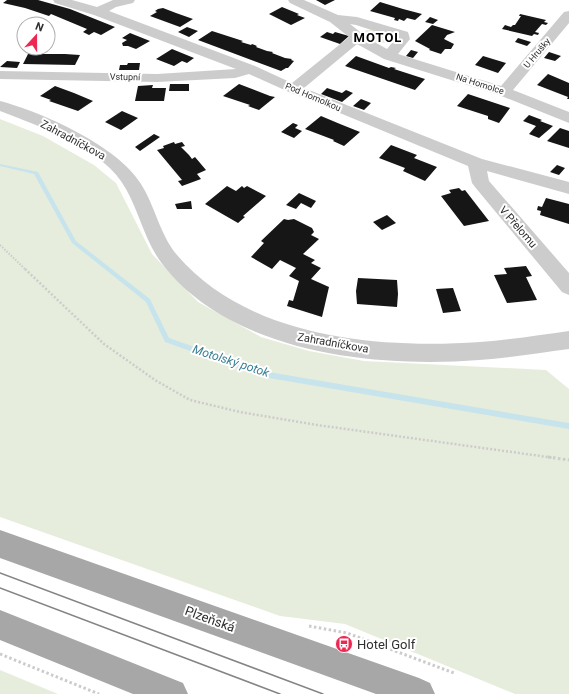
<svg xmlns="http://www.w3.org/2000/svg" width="569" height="694" font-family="Roboto,sans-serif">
  <rect width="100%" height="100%" fill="#fff"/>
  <!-- green -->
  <path fill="#e7eddc" d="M366,30c8,0 18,1 25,7l-1,2 -4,4 -11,-1 -11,-7 -1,-2z
    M0,119l43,17 51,29 22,18 36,71 46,48 63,35 48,14 55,10 182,9 23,19v305h-54l-170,-70 -65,-8 -280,-99z
    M0,670l58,24h-58z"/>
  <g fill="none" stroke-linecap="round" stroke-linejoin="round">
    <!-- stream -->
    <path fill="#c7e4ed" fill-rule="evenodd" d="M0,164l38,8 38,69 74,58 19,39 94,33 306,52v6l-306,-52 -98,-35 -19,-40 -74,-59 -38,-69 -34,-8z"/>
  </g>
  <!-- building -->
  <path fill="#161616" d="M7,0h31l32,9 45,18 -14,8 -7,-3 -5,3 -6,-3 4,-3 -36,-15 -2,2 -24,-8 -22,-5z
    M316,0h19l-10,5z
    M380,2l23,7 19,5 -7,6 -8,-2 -3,3 -5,-2 -1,2 -4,-1 1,-2 -25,-7z
    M282,7l17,7 -2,1 8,3 -14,7 -22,-11z
    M163,8l13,5 17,6 -13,8 -30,-11 7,-4 -2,-1 3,-2z
    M520,14l26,6 -2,2 4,1 -2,2 -4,-1 -7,8 4,1 -1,2 -4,-1 -2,2 -30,-7 3,-4 6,2 2,-2h2l6,-9h-2z
    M430,17l8,3 -5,4 -8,-2z
    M432,25l23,7 -8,3 -3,4 10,5 -3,5h-6l-4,5 -12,-4 1,-1 -15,-8z
    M187,27l11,4 -9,6 -11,-5z
    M212,31l31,10 -2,1 10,3 1,-1 5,2 -1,1 11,4 6,1 -1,1 13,5 7,1 -1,1 3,1 -6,7h-2l-5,3 -83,-31z
    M327,32l6,2 2,-2 14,4 -9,8 -20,-7z
    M130,33l20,8 -14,8 -8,-3h-5l-1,-3 5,-3 -5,-2z
    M518,38l13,4 -4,4 -12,-4z
    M172,49l22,9 -7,5 -5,-2 -8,5 -18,-7z
    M411,50l7,2 -5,6 -7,-2z
    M549,52l12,4 -6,5 -11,-3z
    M28,54h37l15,1 -5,10 -52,-1z
    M356,56l33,12 2,-1 5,1 -2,1 31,10 -10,11 -70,-24z
    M483,56l23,7 -8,10 -23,-8z
    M7,61l13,1 -3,6 -17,-1z
    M128,63h12l-1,7h-20l1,-5h7z
    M548,74l21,9v16h-2l1,-2 -31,-12z
    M170,84h19v7h-20z
    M239,84l31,12 5,1 -16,13 -11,-4 2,-1 -27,-9z
    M153,85l-1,3h14l-2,13h-29l3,-15z
    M55,86l19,7 19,8 -15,10 -29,-10 2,-1 -11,-4z
    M327,88l15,5 4,-3 7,3 -11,9 -21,-8z
    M468,94l42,14 -11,15 -11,-4v-3l-31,-10z
    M361,99l10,4 -7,7 -11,-4z
    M122,111l16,7 -17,12 -16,-8z
    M529,115l13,5 -2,1 13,5 -14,12 -10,-4 7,-8 -13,-5z
    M321,116l19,8 20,8 -16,14 -11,-5 1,-1 -29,-11z
    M293,123l5,2 -3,3 7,3 -8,7 -13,-6z
    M560,128l9,3v17l-22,-7z
    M154,134l6,3 -20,14 -5,-4z
    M174,142l1,2 7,-2 3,4 -4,1 8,8 3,4 3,-2 11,13 -9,4 4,5 -19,7 -4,-5 4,-1 -25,-30 7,-2 -1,-2z
    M391,145l26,10 -3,3 23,9 -12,14 -22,-10 2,-3 -26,-10z
    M557,165l8,3 -6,7 -9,-3z
    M227,186l9,5 6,-5 2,2 3,-2 19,10 -23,20 2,1 -7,6 -33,-19z
    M459,188l3,3 3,-1 24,31 -25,5 -23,-30 10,-3 -2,-3z
    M299,193l17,8 -5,7 -10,-5 -5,6 -10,-4z
    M546,198l23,6v20l-29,-9 1,-4 -4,-1 1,-4 4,1z
    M191,201l1,8h-15l-2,-5z
    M387,215l9,8 -14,7 -9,-8z
    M284,219l4,1 6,-1 18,9 2,4 -3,3 8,4 -16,15 12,6 -4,3 10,5 -10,11 18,8 -7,30 -35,-11 2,-6 4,1 6,-20 -10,-5 7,-8 -16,-8 -8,9 -21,-12 13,-14 -3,-2z
    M526,266l6,10 -6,1 11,23 -30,3 -13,-28 13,-1 -3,-6z
    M358,278l39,2 1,14 -1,13 -40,-3 -1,-13z
    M453,288l8,23 -18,2 -7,-24z"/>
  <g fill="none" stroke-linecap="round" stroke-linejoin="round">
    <!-- path-far2 -->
    <path stroke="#ccc" stroke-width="2" stroke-dasharray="1.5 1.5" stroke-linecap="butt" d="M0,245l26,25"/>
    <!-- path-far1 -->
    <path stroke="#ccc" stroke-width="2.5" stroke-dasharray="2 2" stroke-linecap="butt" d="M25,269l79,75 51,36 35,20 50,12 77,13 238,33"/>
    <!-- path -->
    <path stroke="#ccc" stroke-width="3" stroke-dasharray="2.5 2.5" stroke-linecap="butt" d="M548,457l21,3
      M309,626l38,7 107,40
      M0,654l99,40"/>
    <!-- street -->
    <path fill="#ccc" fill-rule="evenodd" d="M53,0h19l25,7 16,-7h22l-2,3 -17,4 -7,4 146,55 37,17 57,-46 -19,-15 -40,-19 -2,-3h16l34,15 19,2 51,15 2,7 -12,15 103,32 63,-74 5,-1v12l-56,67 56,22v11l-70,-28 -115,-36 -27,-15 -53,44 178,71 87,23v12l-82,-23 2,10 80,92v22l-7,-3 -87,-105 -3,-4 -4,-17 -179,-74 -40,-18 -14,4 -78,4 -157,-3v-8l157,3 79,-5 -142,-54 -39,-12zM350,24l6,1 40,13 -9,11 -25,-14 -3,-4z
      M0,101c42,11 118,45 141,83 14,22 19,51 36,71 71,83 201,94 303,87 30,-2 59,-7 89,-11v18c-30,4 -60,9 -90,11 -104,8 -247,-7 -316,-95 -18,-23 -23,-51 -37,-76 -21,-40 -85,-62 -126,-78z"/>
    <!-- primary -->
    <path fill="#a7a7a7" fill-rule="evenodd" d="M0,530l419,148 11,5 5,11h-59l-376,-136z
      M0,610l183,73 5,11h-55l-133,-54z"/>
    <!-- tram -->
    <path stroke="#848484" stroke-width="1.5" d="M0,573l323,121
      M0,588l280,106"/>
  </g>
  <!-- icons -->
  <defs>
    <g id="bus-disc" transform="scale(0.9)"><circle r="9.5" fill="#ed2953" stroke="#fff"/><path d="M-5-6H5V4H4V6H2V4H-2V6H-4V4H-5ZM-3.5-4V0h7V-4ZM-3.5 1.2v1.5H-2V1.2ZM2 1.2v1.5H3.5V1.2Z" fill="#fff"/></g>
  </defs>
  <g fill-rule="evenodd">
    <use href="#bus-disc" x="344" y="644"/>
  </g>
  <g text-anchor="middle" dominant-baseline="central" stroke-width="4" stroke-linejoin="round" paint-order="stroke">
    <!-- far-street labels -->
    <g font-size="9" fill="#2f2f2f" stroke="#fff">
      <text transform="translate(537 53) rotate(-50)">U Hrušky</text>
      <text transform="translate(125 77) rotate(1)">Vstupní</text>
      <text transform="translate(480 84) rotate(18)">Na Homolce</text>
      <text transform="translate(313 97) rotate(23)">Pod Homolkou</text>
    </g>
    <!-- street labels -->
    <g font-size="11" fill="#2f2f2f" stroke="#fff">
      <text transform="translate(73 140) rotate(28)">Zahradníčkova</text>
      <text transform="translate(518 227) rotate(49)">V Přelomu</text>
      <text transform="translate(333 343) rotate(10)">Zahradníčkova</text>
    </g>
    <!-- water labels -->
    <g font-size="12" font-style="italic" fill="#397e94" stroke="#fff">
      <text transform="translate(231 361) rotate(18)">Motolský potok</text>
    </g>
    <!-- far-district labels -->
    <g font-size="13" font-weight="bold" letter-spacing="1" fill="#000" stroke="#fff">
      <text x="378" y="37">MOTOL</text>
    </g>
    <!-- near-street labels -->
    <g font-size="13" fill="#2f2f2f" stroke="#fff">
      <text transform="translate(210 619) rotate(20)">Plzeňská</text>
    </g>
    <!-- near-poi labels -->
    <g font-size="13" fill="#2f2f2f" stroke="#fff" text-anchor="start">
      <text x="357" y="644">Hotel Golf</text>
    </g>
  </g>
  <!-- north arrow -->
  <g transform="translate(36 36) rotate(21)"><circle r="19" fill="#ffffff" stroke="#acacac"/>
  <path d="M0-3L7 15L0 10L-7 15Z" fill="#ed2953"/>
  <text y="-6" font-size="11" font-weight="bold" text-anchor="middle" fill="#2f2f2f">N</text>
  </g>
</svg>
